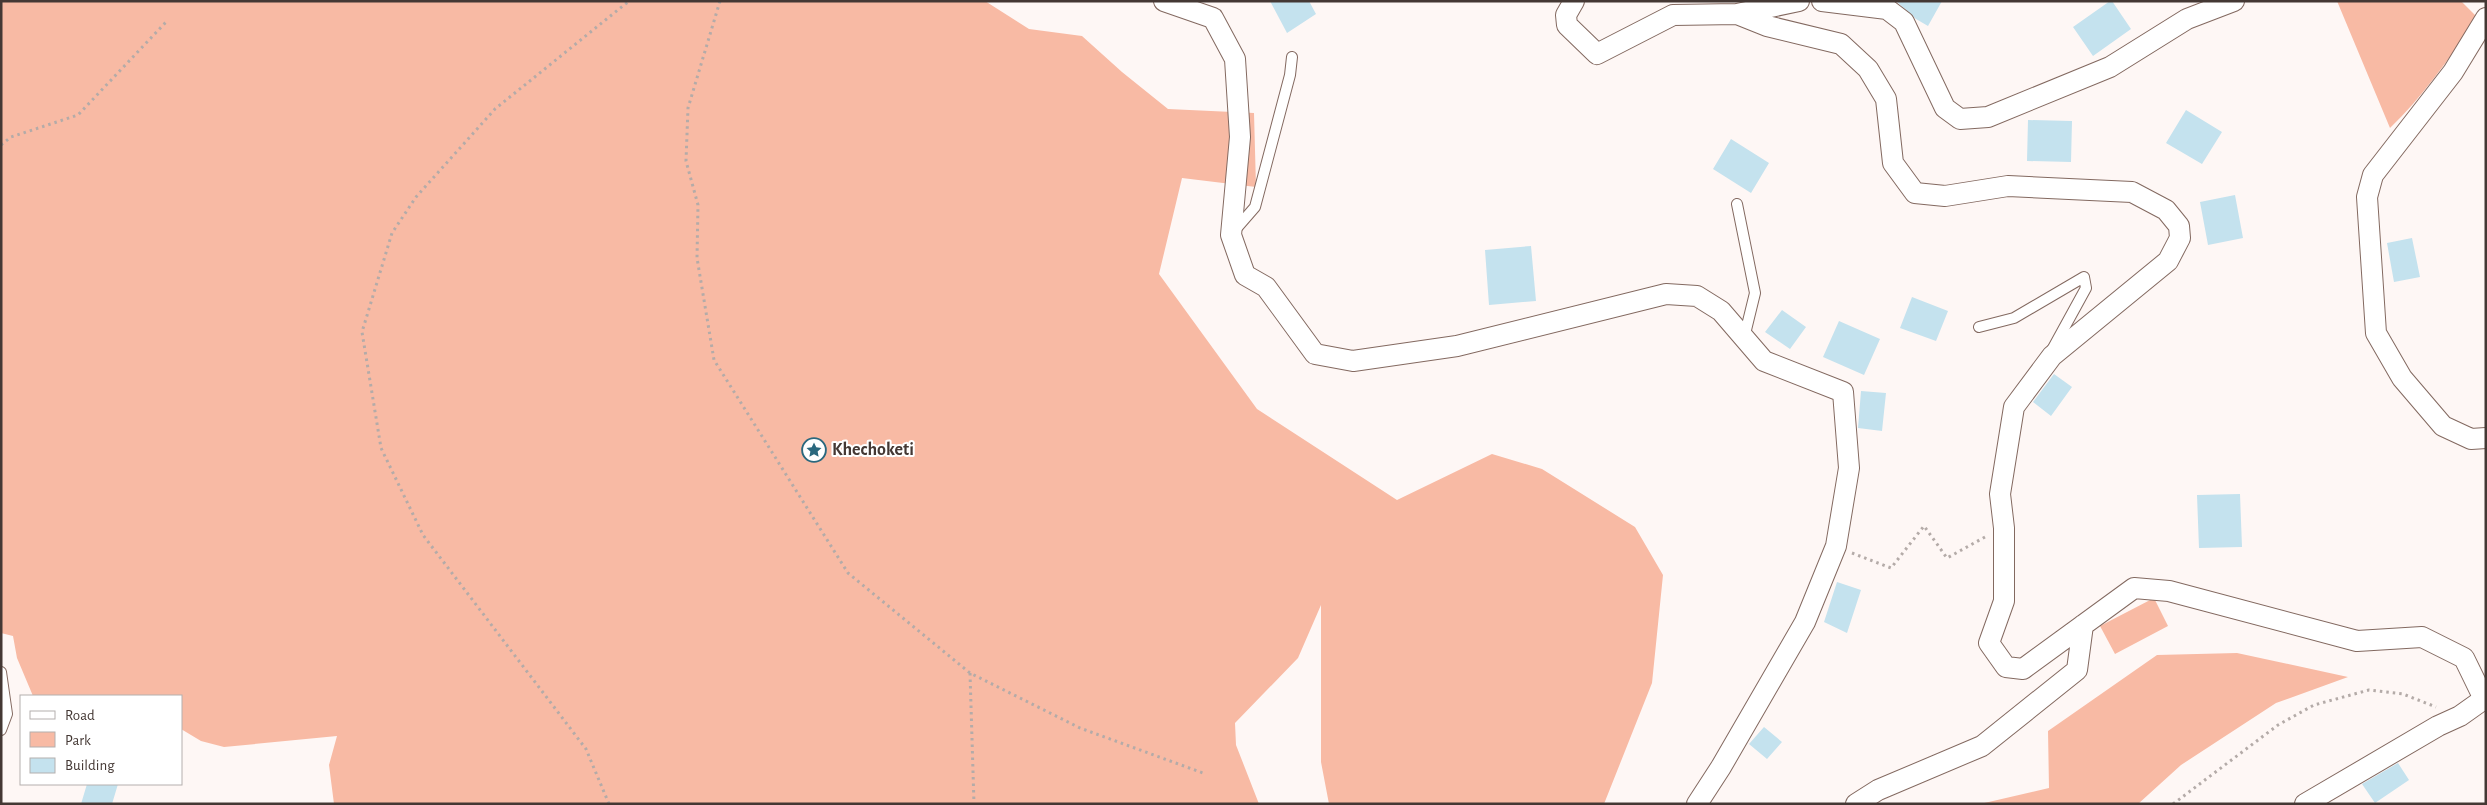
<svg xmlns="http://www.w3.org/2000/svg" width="2487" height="805" font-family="'Alegreya Sans',sans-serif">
  <rect width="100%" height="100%" fill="#fef7f5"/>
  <!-- green -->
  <path fill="#f8baa4" d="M1,1h984l44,28 53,7 40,36 46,37 86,4 2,74 -74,-9 -23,96 98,135 140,91 95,-46 50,15 93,58 28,48 -11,108 -48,121h-275l-8,-42v-157l-23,53 -63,65 1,22 23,59h-925l-5,-39 8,-29 -113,11 -23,-6 -20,-12v-33h-148l-16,-38 -4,-22 -12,-3z
    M2337,1h124l14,14 -1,8c-26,36 -52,75 -84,105z
    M2154,598l14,28 -53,28 -15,-28z
    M2237,653l111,24 -72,26 -95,62 -43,39h-158l69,-16 -1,-57 109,-76z"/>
  <!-- building -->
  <path fill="#c4e2ee" d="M1270,1h39l7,13 -29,19z
    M1896,1h46l-14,25 -12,-7z
    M2110,1h2l19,28 -38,27 -20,-29z
    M2186,110l36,22 -20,32 -36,-21z
    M2028,120l44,1 -1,41 -44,-1z
    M1731,139l38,24 -18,30 -38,-24z
    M2235,195l8,43 -35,7 -8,-43z
    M2412,238l8,39 -26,5 -7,-39z
    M1531,246l5,55 -47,4 -4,-55z
    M1912,297l36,14 -12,30 -36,-13z
    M1782,310l24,17 -16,22 -25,-17z
    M1839,321l41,18 -16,36 -41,-18z
    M2054,374l18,13 -21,29 -18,-14z
    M1861,391l25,2 -4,38 -24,-3z
    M2240,494l2,53 -43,1 -2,-53z
    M1837,582l24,8 -14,43 -23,-11z
    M1764,727l18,15 -15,17 -18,-15z
    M2398,763l11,17 -34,23 -13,-19z
    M87,784h31l-6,20h-31z"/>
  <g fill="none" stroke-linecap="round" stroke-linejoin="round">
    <!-- service casing -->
    <g stroke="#836960" stroke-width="12">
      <path id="service" d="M1737,204l18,89 -11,45
        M1235,230l20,-23 35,-132 2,-18
        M1979,327l35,-9 70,-41 2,11 -34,62
        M1,672l6,42 -6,16"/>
    </g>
    <!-- minor casing -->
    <g stroke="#836960" stroke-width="22">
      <path id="minor" d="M1164,1l49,17 22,41 5,78 -9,98 14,40 21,12 49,67 38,7 104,-15 209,-52 31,2 24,15 43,50 79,31 6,76 -13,78 -31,76 -84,145 -24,37
        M1574,1l-8,14 1,10 30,29 76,-39 64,-1 62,-13
        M1822,1l65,8 17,13 41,86 15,11 28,-2 122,-50 77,-48 47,-18
        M1737,14l30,12 74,18 27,25 18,30 7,64 22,30 30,3 63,-10 124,6 34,18 13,16 1,12 -12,23 -116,95 -38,51 -14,87 4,34v73l-15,42 17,24 17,2 111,-81 35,3 188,50 65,-4 42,21 20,41 -24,17 -22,10 -133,78
        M2486,18l-33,54 -80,103 -6,22 9,136 26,45 41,48 28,13 15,-1
        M1856,804l22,-14 104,-44 95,-76 6,-45"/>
    </g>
    <!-- path -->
    <path stroke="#b4aba8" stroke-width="3" stroke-dasharray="2.5 4" stroke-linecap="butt" d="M720,1l-32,107 -2,53 12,44 -1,53 17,102 134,213 122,100 110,55 123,45
      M1,145l10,-8 67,-22 88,-93
      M1852,553l39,15 33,-42 23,32 38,-21
      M970,673l4,131
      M609,804l-23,-55 -163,-214 -42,-87 -19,-116 30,-99 24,-36 79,-88 134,-108
      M2173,804l105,-79 36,-20 55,-15 34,4 33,13"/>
    <!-- service -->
    <use href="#service" stroke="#fff" stroke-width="10"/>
    <!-- minor -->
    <use href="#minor" stroke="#fff" stroke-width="20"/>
  </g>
  <!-- icons -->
  <defs>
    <g id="sight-ring" transform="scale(1.25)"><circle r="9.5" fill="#fff" stroke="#2a687e" stroke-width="1.5"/><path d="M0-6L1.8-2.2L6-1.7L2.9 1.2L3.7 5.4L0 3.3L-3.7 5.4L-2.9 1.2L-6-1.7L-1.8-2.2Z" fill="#2a687e"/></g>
  </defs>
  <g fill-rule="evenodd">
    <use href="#sight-ring" x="814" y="450"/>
  </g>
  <g text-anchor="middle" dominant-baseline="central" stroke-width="4" stroke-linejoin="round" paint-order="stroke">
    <!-- poi labels -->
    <g font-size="18" font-weight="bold" fill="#443834" stroke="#fff" text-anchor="start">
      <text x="832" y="450">Khechoketi</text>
    </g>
  </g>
  <!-- border -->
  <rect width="2487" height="805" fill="none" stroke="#443834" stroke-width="5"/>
  <!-- legend -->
  <rect x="20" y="695" width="162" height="90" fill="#ffffff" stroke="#b4afae"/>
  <rect x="30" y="711" width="25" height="8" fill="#ffffff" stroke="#b4afae"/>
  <text x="65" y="720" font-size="15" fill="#443834">Road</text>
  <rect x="30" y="732" width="25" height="15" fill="#f8baa4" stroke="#b4afae"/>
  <text x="65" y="745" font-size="15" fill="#443834">Park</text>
  <rect x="30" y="758" width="25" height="15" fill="#c4e2ee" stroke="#b4afae"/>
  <text x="65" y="770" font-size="15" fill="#443834">Building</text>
</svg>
